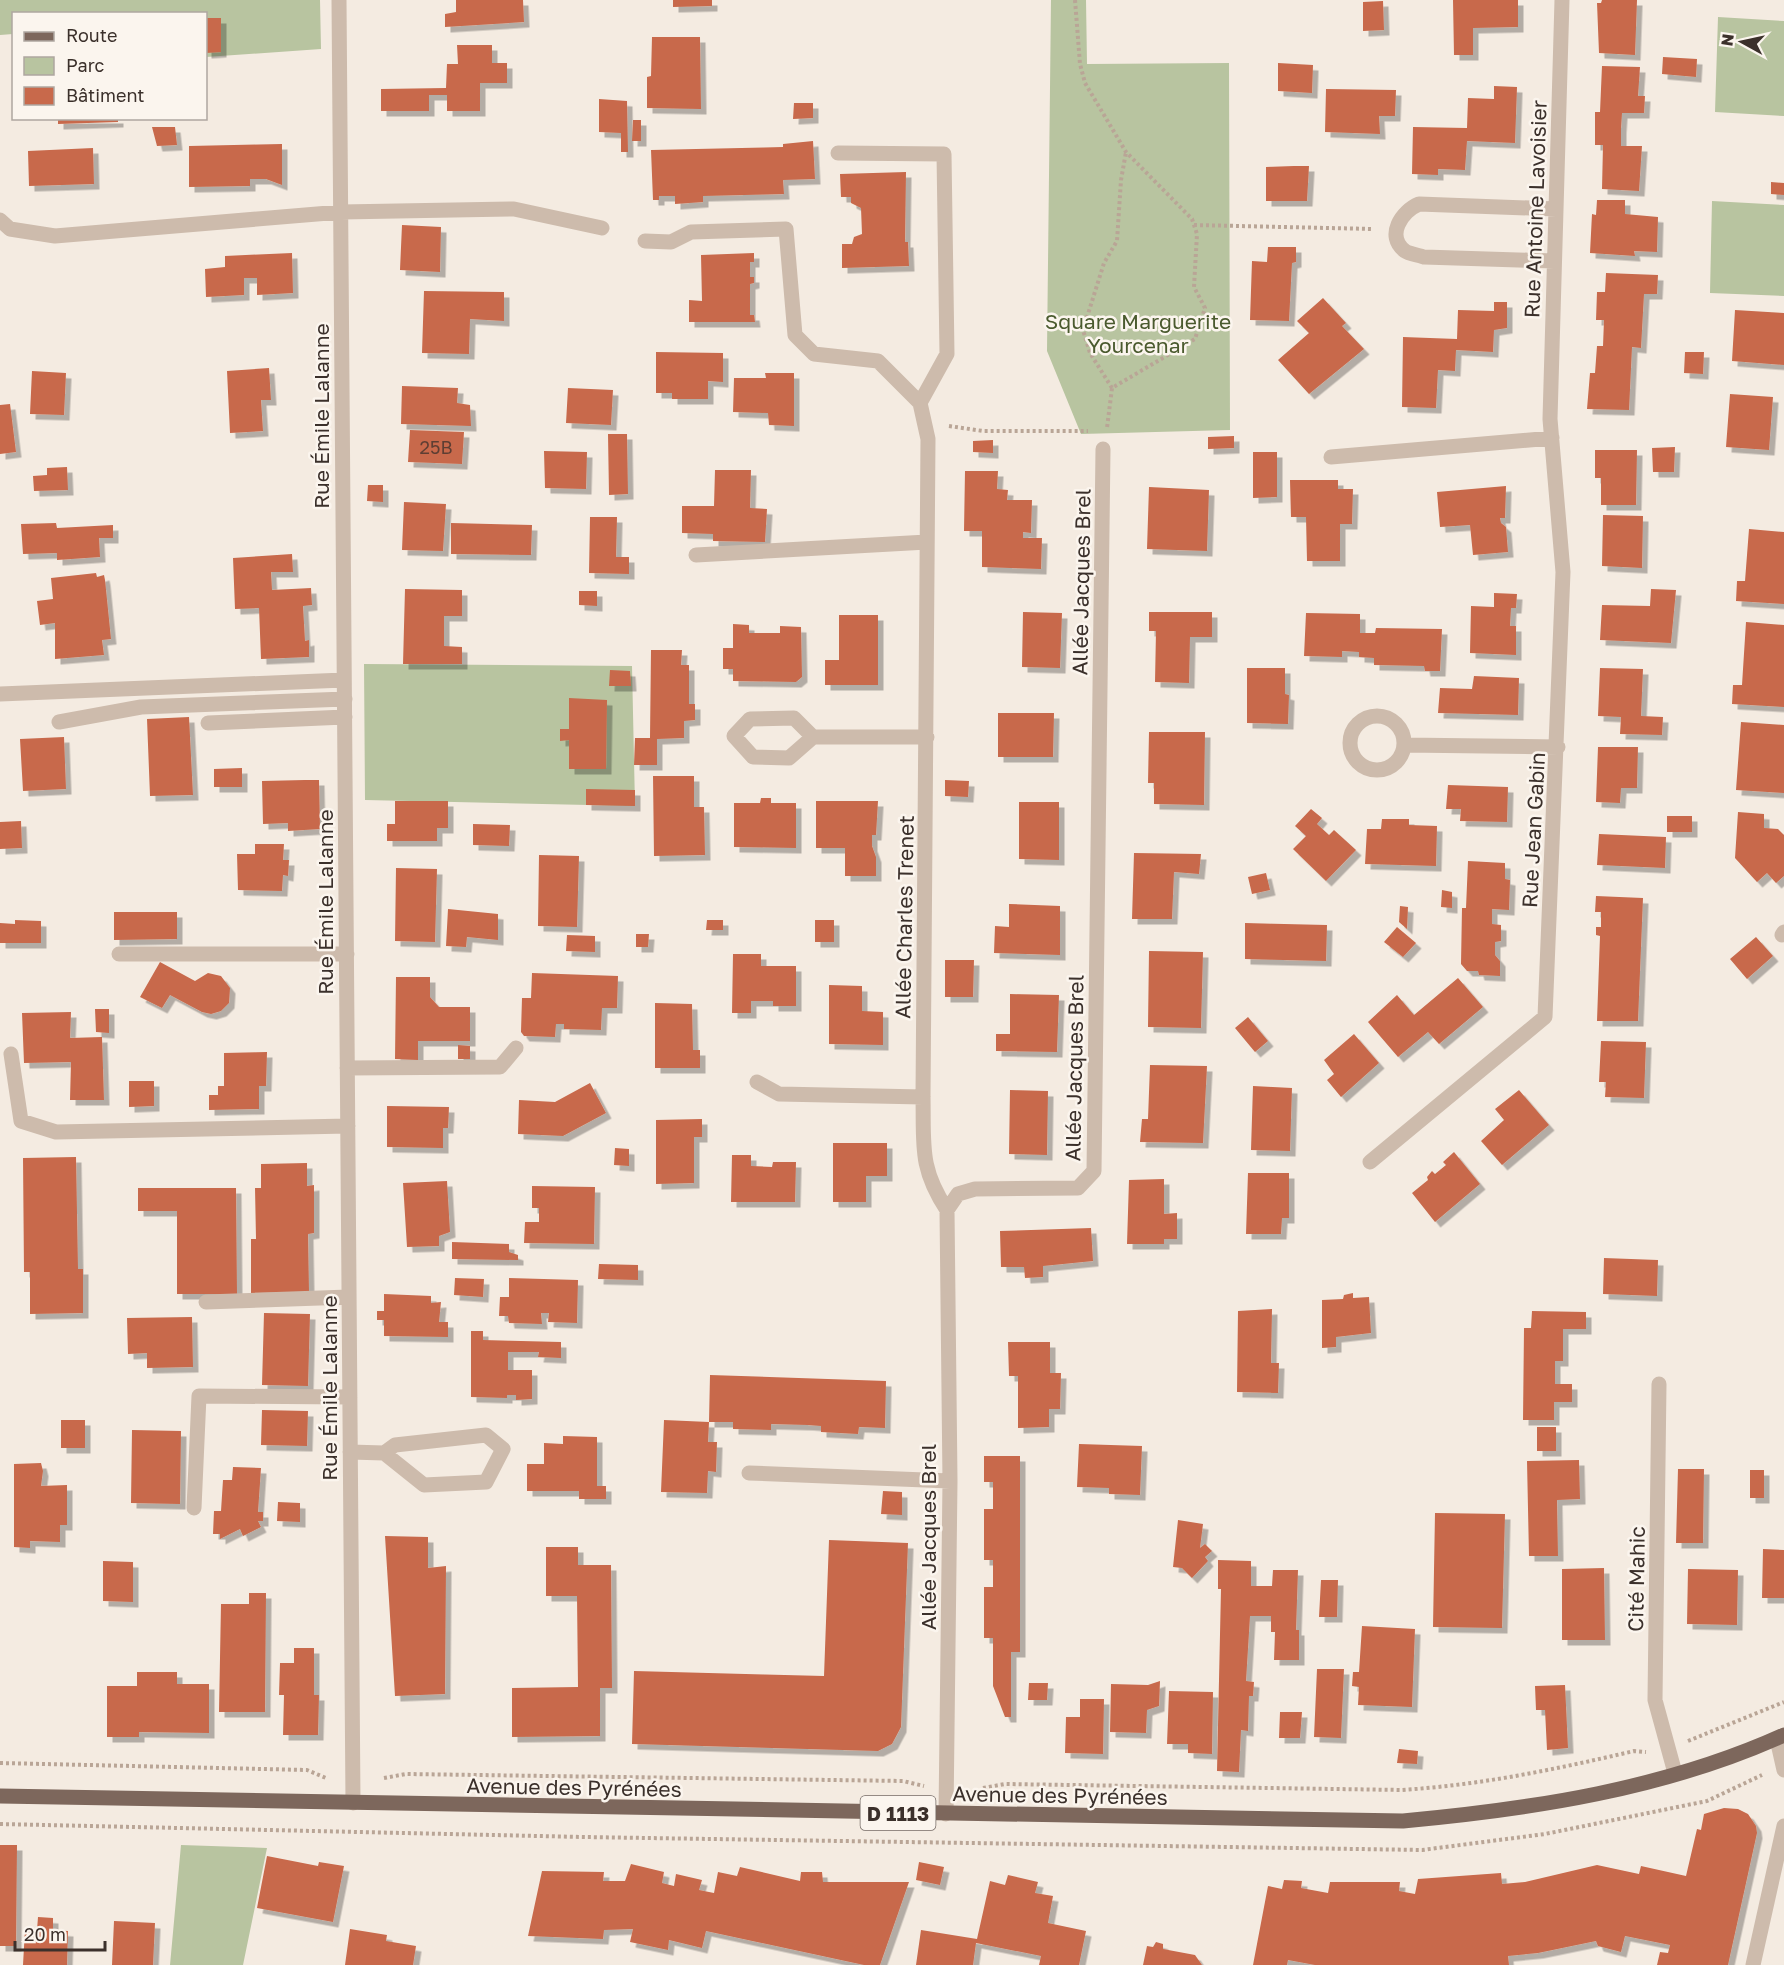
<svg xmlns="http://www.w3.org/2000/svg" width="1784" height="1965" font-family="'Golos Text',sans-serif">
  <defs>
    <filter id="shadow"><feDropShadow dx="5.5" dy="5.5" stdDeviation="0" flood-color="#0004"/></filter>
  </defs>
  <rect width="100%" height="100%" fill="#f4ebe1"/>
  <!-- green -->
  <path fill="#b8c4a0" d="M0,0h320l1,49 -115,8v-43h-192l-1,20 -13,1z
    M1051,0h35l1,64 142,-1 1,367 -149,4 -34,-83z
    M1718,17l66,4v95l-69,-4z
    M1712,201l72,4v91l-74,-3z
    M364,664l268,2 3,140 -270,-6z
    M181,1845l86,3 -24,117h-73z"/>
  <!-- building -->
  <path fill="#c8694b" filter="url(#shadow)" d="M456,0h67l1,22 -79,5v-13l11,-2z
    M673,0h39v6l-39,1z
    M1453,0h65v27l-45,1v27h-19z
    M1602,0h35l-2,55 -36,-2 -2,-50h4z
    M1383,1l1,29 -21,1v-29z
    M206,18h15v34l-15,1z
    M652,37h48l1,72 -54,-1v-31l4,-1z
    M457,45h35v18h15v20h-27v28h-33v-16h-18v16h-48v-22l65,-1 1,-24h11z
    M1663,57l34,2 -1,18 -34,-3z
    M1278,63l35,2 -1,28 -34,-2z
    M1602,66l38,1 -2,29h7l-1,17h-22l-1,15v18h21l-3,45 -37,-2 1,-44h-8v-33h5z
    M1494,86l23,1 -2,56 -48,-2 -2,29 -27,-1v6l-26,-1 1,-47 54,1 1,-30 26,1z
    M1326,89l70,1 -1,26h-16l1,18 -55,-2z
    M599,99l28,2 1,51h-7v-19l-22,-1z
    M794,103h19v15l-20,1z
    M58,118h60v4l-60,2z
    M633,120h8v21h-9z
    M152,127h23l2,18 -20,1z
    M813,141l2,38 -32,1 1,14 -81,2v6l-28,2v-8h-16v4h-6l-2,-50 132,-3v-3z
    M282,144v41l-16,-6h-16v7l-61,1v-41z
    M93,148l1,36 -65,2 -1,-35z
    M1294,166h15l-2,35h-41v-34z
    M906,172l-1,70h3l1,24 -67,2v-24h10l2,-7 8,-3 -1,-26 -10,-5v-6h-10l-1,-23z
    M1771,182l13,1v12l-13,-1z
    M1597,200h28v14l33,3 -1,35 -23,-1 1,5 -45,-3 2,-39 4,1z
    M402,225l39,2 -1,45 -40,-2z
    M1268,247h28v15l-4,1 -3,58 -39,-1 2,-59 15,1z
    M292,253l1,40 -36,2v-17h-13v17l-38,2 -1,-28 20,-2v-11z
    M754,253v9h-4v15h4v6l-4,1v31h4l1,7h-66v-22l13,1 -1,-46z
    M1606,273l52,2 -1,19h-13l-3,54 -9,-1 -3,63 -42,-1 3,-36h5l2,-27h6l1,-26h-8l1,-28h8z
    M424,291l80,1v29l-34,-2 -1,35 -47,-1z
    M1323,298l23,25 -4,3 22,23 -55,45 -31,-34 31,-27 -12,-12z
    M1494,302h13v26l-13,2 -1,22 -37,-2 -1,21 -17,-1 -2,38 -34,-1 1,-70 54,2 1,-29 36,1z
    M1735,310l49,3v52l-52,-4z
    M656,352l67,1v29l-15,-1v18h-36v-6h-16z
    M1685,352h19l-1,22 -19,-1z
    M269,368l2,32h-10l2,31 -33,2 -3,-62z
    M32,371l34,2 -2,42 -34,-1z
    M765,373h29v53l-25,-1 -1,-12 -35,-1 1,-34h32z
    M402,386l56,2 -1,15 13,2 1,21 -70,-2z
    M568,388l45,2 -2,35 -45,-2z
    M1730,394l43,3 -4,53 -43,-3z
    M10,404l6,48 -16,2v-49z
    M410,430l54,2 -2,32 -54,-2z
    M608,434h19l1,60 -19,1z
    M1234,436v12l-26,1v-12z
    M993,440v13l-20,-1v-11z
    M1675,447l-1,25h-21l-1,-24z
    M1595,450h42l-1,55h-35v-27h-6z
    M544,451l43,1 -1,37 -41,-1z
    M1253,452h24v45l-24,1z
    M67,467l1,23 -34,1 -1,-15 14,-1v-7z
    M715,470h36l-1,38 17,1 -2,33 -52,-1v-7l-31,-1v-27h32z
    M965,471h33l-1,18 11,1 -1,10h25l-1,33 -8,-1v6h19l-1,31 -59,-2v-36h-18z
    M1290,480h48v9h15l-1,35h-12v37h-33l-1,-44h-15z
    M368,485h15v17l-16,-1z
    M1506,486l-1,32h-5l1,5 5,4 2,25 -35,3 -3,-30 -30,2 -3,-35z
    M1149,487l60,3 -2,61 -60,-2z
    M404,502l42,2 -3,47 -41,-1z
    M1603,515l40,1 -1,52 -40,-2z
    M590,517h27l-1,40h13v17l-40,-1z
    M56,523l1,5 56,-3v13h-14l1,19 -43,3v-7l-34,1 -2,-30z
    M451,523l81,2 -1,30 -80,-1z
    M1749,529l35,3v72l-48,-3 1,-20h8z
    M292,554l1,18h-22l1,18 39,-2 1,17 -9,1 2,35 4,-1v17l-48,2 -2,-51 -24,1 -2,-51z
    M96,573l1,4 7,-2 1,5 6,59 -9,1 2,15 -49,4v-36l-15,2 -3,-24 16,-2 -2,-21z
    M405,589l57,1v26h-18v30l18,1v17h-59z
    M1651,589l25,1 -5,53 -71,-3 2,-35 48,1z
    M579,591h18v15l-18,-1z
    M1494,593l23,1 -1,14h-5l-1,18h6v29l-46,-2 1,-47 23,1z
    M1023,612l39,1 -2,55 -38,-1z
    M1149,612h63v25h-22l-1,46 -34,-1 1,-51h-7z
    M1306,613l54,1v19h15l1,-5 66,1 -2,42h-15l-1,-5 -50,-1v-7l-15,-1v-5l-17,-1v6l-38,-1z
    M839,615h39v70h-53v-25h14z
    M1746,622l38,3v82l-52,-3 1,-19h9z
    M733,624l16,1v8h31v-7l21,1 1,50 -6,5 -63,-1v-12h-10v-21h10z
    M651,650h31l-1,15h8v39h6v16l-11,1v17l-27,1v26h-23l1,-27h15z
    M1247,668h38v26l4,1 -1,29 -41,-1z
    M1600,668l43,1 -2,47 22,1 -1,18 -42,-1 1,-17 -23,-1z
    M610,670l20,1 1,15h-22z
    M1474,676l45,2 -1,37 -80,-2 2,-25 32,1z
    M569,698l38,2 -1,69h-37v-29l-9,1v-12h9z
    M998,713h56l-1,44h-55z
    M189,717l4,78 -43,1 -3,-77z
    M1741,722l43,3v68l-48,-3z
    M1149,732h56l-1,73 -50,-1v-21h-6z
    M64,737l2,52 -43,2 -3,-52z
    M1598,747h40l-1,41h-16l-1,15 -24,-1z
    M242,768v19h-28v-18z
    M653,776h41v31h10l1,48 -51,1z
    M305,780h14l1,49 -32,2v-8l-25,1 -1,-43z
    M945,780l24,1 -1,16 -23,-1z
    M1448,785l60,2 -1,35 -47,-1 1,-12h-15z
    M586,789l49,1v16l-49,-1z
    M761,798h10v5h25v45l-62,-1v-44h26z
    M395,801h53v27h-11v13h-50v-17h8z
    M816,801h62l-2,34h-4v11l4,11v19h-31v-28h-29z
    M1019,802h40v58l-40,-1z
    M1311,809l11,9 -5,6 12,11 5,-5 22,20 -30,31 -33,-32 13,-13 -11,-10z
    M1738,812l26,2v14l14,1 6,6v41l-8,7 -9,-10 -10,9 -22,-24z
    M1667,816h25v16h-25z
    M1382,819h27v6l28,1 -1,40 -71,-2 2,-35h14z
    M21,821l1,27 -22,1v-27z
    M473,824l37,1 -1,21 -36,-1z
    M1599,834l67,3 -1,31 -68,-3z
    M255,844h29l-1,16h6l-1,16 -5,-1 -1,16 -44,-1 -1,-36h18z
    M1134,853l67,1 -2,20 -25,-2 -2,47h-40z
    M539,855l40,1 -2,71 -39,-1z
    M1468,861l37,2v16l5,1 -1,30 -17,-1v15l9,1v16l-6,1v13l5,6v15l-21,-1 -1,-4h-11l-6,-7 1,-56h4z
    M396,868l41,1 -2,73 -40,-1z
    M1266,873l4,17 -18,4 -4,-17z
    M1442,890l10,2v16l-11,-1z
    M1596,896l47,2 -5,123h-41l3,-85 -4,-1v-8h5v-15h-6z
    M1009,904l51,2v49l-66,-2 1,-27 14,1z
    M1400,906l8,1 -1,22 -8,-7z
    M448,909l50,5v26l-31,-3 -1,10 -20,-1z
    M114,912h63v27l-63,1z
    M15,920l26,1v22h-41v-20l15,1z
    M707,920h16v10h-17z
    M815,920h19v22h-19z
    M1245,923l82,2 -1,36 -81,-2z
    M1397,927l19,16 -13,14 -19,-15z
    M636,934h13l-1,13h-12z
    M567,935l28,1v16l-29,-1z
    M1756,937l17,19 -26,23 -17,-20z
    M1149,951l54,1 -2,76 -53,-1z
    M733,954h28v12h35v40h-23v-5h-22v12h-19z
    M945,960h29l-1,37h-28z
    M160,962l35,19 13,-8 13,3 9,12 -1,15 -8,8 -10,3 -9,-2 -32,-17 -8,13 -22,-11z
    M532,973l86,3 -1,32h-15l-1,22 -37,-1v-5h-8l-1,13 -31,-1 -3,-4 1,-34h9z
    M396,977h34v20l9,10h31v34h-52v19l-23,-1z
    M1458,978l25,29 -44,37 -11,-12 -30,25 -30,-35 29,-27 17,20z
    M829,985l33,1v25l21,1v33l-54,-1z
    M1010,994l49,1 -2,57 -61,-1v-17h14z
    M655,1003l37,1 1,46h7v18h-45z
    M95,1009h14v24l-13,-1z
    M71,1012l-1,26 32,-1 2,63h-34l1,-38 -47,1 -2,-50z
    M1248,1017l20,24 -13,11 -20,-24z
    M1354,1034l25,29 -38,34 -14,-17 7,-6 -10,-14z
    M1601,1041l45,1 -2,56 -39,-1 1,-15h-7z
    M458,1045l12,1v13h-12z
    M267,1052l-1,34h-7v23l-50,1v-15h9v-9h6v-33z
    M1150,1065l57,1 -4,77 -63,-1 2,-23h6z
    M129,1081h25v25l-25,1z
    M590,1083l16,30 -43,23 -45,-2 1,-34 36,2z
    M1253,1086l39,2 -2,63 -39,-1z
    M1010,1090l38,1 -1,64 -38,-1z
    M1519,1090l30,35 -47,40 -21,-24 23,-21 -9,-11z
    M387,1106l62,1 -1,21h-5v20l-56,-1z
    M702,1119v18h-8v46l-38,1v-64z
    M833,1143h54v33h-21v26h-33z
    M615,1148l14,1v17l-15,-1z
    M1454,1152l26,32 -45,38 -23,-29 16,-13 -1,-3 5,-6 3,3 11,-9 -3,-3z
    M732,1155h19v11l21,1 1,-5h23l-1,40h-64z
    M76,1157l2,112h5v44l-53,1v-42h-6l-1,-114z
    M307,1163v23l7,-1v48l-6,1 1,58 -58,1v-54h5l-1,-51h6v-24z
    M1248,1173h41v45h-7l-1,16h-35z
    M1164,1179v35l13,-1v26h-13v5h-37l2,-64z
    M447,1181l3,51 -11,4v10l-32,1 -4,-64z
    M532,1186l63,1 -1,57 -70,-1 1,-21h14v-14h-7z
    M138,1188h98l1,106h-60v-83h-39z
    M1091,1228l2,33 -50,5v11l-18,1 -1,-11h-23l-1,-36z
    M452,1242l57,2v8l9,3v5l-66,-1z
    M1604,1258l54,2 -1,36 -54,-2z
    M599,1264l39,1v15l-40,-1z
    M455,1278l29,1 -1,18 -29,-2z
    M509,1278l69,2 -1,43 -29,-1 1,-9h-8l1,11 -33,-1 -1,-7h-9l1,-19h9z
    M1353,1293v5l16,-1 2,36 -35,4v10l-14,1v-48l21,-1 1,-4z
    M384,1294l47,2v7l10,-1 -2,20h9v15l-64,-1v-16h-7v-9h7z
    M1272,1309l-1,54h8l-1,30 -41,-1 1,-81z
    M1532,1311l54,1v17h-23v32h-8v23h17v18h-18v18h-31l1,-92h7z
    M264,1313l46,1 -2,72 -46,-1z
    M192,1317l1,50 -46,1v-15l-19,1 -1,-36z
    M471,1331h12v9l78,2v16l-23,-1 1,-5h-31v18h24v29l-16,1v-5h-9v3l-36,-1z
    M1008,1342h42v31h11l-1,36h-11v18l-31,1v-52h-9z
    M710,1375l176,6 -1,47 -26,-1 -1,7 -37,-2v-6l-13,-1 -37,-1v6l-38,-1v-7h-24z
    M262,1410l46,1 -1,35 -46,-1z
    M61,1420h24v28h-24z
    M664,1420l45,2 -1,20h9l-1,30 -8,-1 -1,22 -46,-1z
    M1537,1427h19v24h-19z
    M132,1430l49,1 -1,73 -49,-1z
    M563,1436l34,1v49h9v13h-27v-8h-52v-27h17v-21l19,1z
    M1079,1444l63,2 -2,49 -31,-1v-6l-32,-1z
    M984,1456h36v196h-9v65h-6l-12,-31v-48h-9v-51h9v-27h-9v-51h9v-27h-9z
    M1579,1460l1,39 -23,1 1,56h-29l-2,-95z
    M41,1463l2,8 -2,15 26,-1v40h-7v17l-30,-1v7l-16,-1v-83z
    M233,1467l28,1 -3,44h5v9h-5l3,6 -18,9 -3,-7 -20,10v-5h-7l1,-23h7l2,-31h9z
    M1678,1469h26l-1,74h-27z
    M1750,1470h14v28h-14z
    M883,1491l19,1v23l-21,-1z
    M278,1502l22,1v19l-23,-1z
    M1435,1513l70,1 -3,114 -69,-1z
    M1178,1520l25,4 -3,24 5,-4 7,7 -7,6 3,4 -16,17 -10,-10 -9,-1z
    M385,1536l43,1v31l18,-2 -1,128 -50,2z
    M829,1540l79,3 -7,184 -9,17 -14,7 -246,-7 2,-73 190,5z
    M546,1547h32v18h33l1,123h-12v48l-88,1v-49l66,-1 -1,-91h-31z
    M1763,1549l21,1v48h-22z
    M1218,1560l33,1v25h21l1,-16h25l-2,60h3v30h-25l1,-28h-4v-16h-21l-4,65 8,1 -1,14h-4l-1,35 -7,-1 -2,42 -22,-1 4,-182h-3z
    M103,1561l30,1v40l-30,-1z
    M1604,1568l1,72h-43v-71z
    M1688,1569l50,1 -1,55 -50,-1z
    M1321,1580h17l-1,37h-18z
    M249,1593h17l-1,119h-46l2,-108h28z
    M1362,1626l53,3 -3,78 -54,-2 1,-18 -7,-1 1,-14h6z
    M294,1648h20v47h5l-1,40h-35l1,-40h-5l1,-32h14z
    M1317,1669h27l-3,69 -27,-1z
    M137,1672h40v12h32v49l-70,-1v5h-32v-51h30z
    M1160,1681l-1,25 -12,4 -1,23 -36,-1 1,-48 37,1z
    M1029,1683h19l-1,17h-19z
    M1565,1685l3,63 -21,2 -2,-40h-9l-1,-24z
    M1169,1691l44,1 -1,62 -24,-1v-9h-21z
    M1080,1699h24l-1,55 -38,-1 1,-36h14z
    M1280,1712h22l-2,26h-21z
    M1399,1749l19,2 -1,13 -20,-1z
    M1724,1808l14,1 10,5 8,12 1,7 -29,132h-71l3,-13 8,1 2,-8 -45,-9 -4,16 -23,-6 -2,-5 -58,12 -30,3 1,9h-194l-27,-5 -1,5h-34l15,-79 14,3 2,-9 18,1 -1,7 27,5 2,-11h70l-1,9 16,3 3,-15 83,-6 1,11 23,-2 72,-17 42,9 2,-8 45,10 11,-47 4,1 3,-16z
    M0,1845h17l-1,101h-16z
    M267,1856l51,10 1,-4 25,4 -11,56 -76,-14z
    M919,1862l25,5 -4,18 -24,-5z
    M631,1864l33,8 -2,11 12,3 2,-12 26,6 -3,10 15,3 4,-21 19,4 3,-9 60,14 1,-9h21l1,10h86l-29,83h-16l-158,-34 -4,17 -33,-8 -1,10 -38,-8 3,-13 -29,1 -1,9 -75,-3 14,-65 62,1 -1,9h22z
    M1008,1875l30,7 -3,11 18,3 -5,27 38,8 -7,34h-40l2,-9 -65,-13 -3,22h-57l5,-35 56,9 13,-58 15,4z
    M38,1917l15,1v12l15,1 -1,34h-44l2,-36 12,1z
    M114,1921l41,2 -2,42h-41z
    M350,1929l37,6 -1,6 30,5 -3,19h-68z
    M1156,1942l7,2v5l32,6 7,10h-59l4,-19 6,1z"/>
  <g fill="none" stroke-linecap="round" stroke-linejoin="round">
    <!-- path -->
    <path stroke="#b9a596" stroke-width="4" stroke-dasharray="3 3" stroke-linecap="butt" d="M1075,0l5,64 5,19 41,69 66,67 5,15 -3,53 11,21 -10,31 -83,49 -5,40
      M1194,225l179,4
      M1112,388l-22,-35 -7,-23 21,-67 13,-22 4,-61 5,-28
      M949,426l34,5h105
      M1688,1741l96,-39
      M0,1763l307,7 19,8
      M384,1778l22,-4 497,7 21,5
      M983,1788l22,-4 397,6c79,-5 155,-21 232,-39l12,1
      M0,1824l583,13 839,13 123,-16 162,-33 55,-26"/>
    <!-- minor -->
    <path stroke="#cdbbac" stroke-width="15" d="M339,0l14,1803
      M838,153l106,1 3,200 -27,49
      M0,220l10,9 45,7 286,-24 173,-3 88,19
      M645,241l26,1 20,-10 95,-3 9,106 19,19 64,7 42,42 8,36 -5,658c1,48 -4,71 24,113
      M1554,261l-130,-4c-5,-2 -15,-3 -19,-6 -20,-15 -3,-40 14,-47l137,5
      M1331,457l221,-19
      M696,555l231,-13
      M0,694l344,-14
      M1350 743a27 27 0 1 1 54 0a27 27 0 1 1-54 0Z
      M59,722l82,-15 204,-8
      M208,723l137,-6
      M813,737l-24,21 -36,-1 -19,-21 16,-17 44,-1 19,19h114
      M1404,745l154,2
      M1782,935l2,-3
      M119,954h228
      M11,1054l10,67 35,11 292,-6
      M347,1068l153,-1 16,-19
      M757,1082l22,12 144,3
      M1370,1162l175,-145 18,-445 -13,-153 12,-419
      M206,1302l143,-5
      M1659,1384l-4,316 20,73
      M350,1452l34,1 40,32 62,-3 17,-33 -17,-14 -91,10 -11,8
      M749,1473l201,8
      M194,1508l5,-112 151,1
      M1777,1739l7,31
      M946,1814l4,-333 -3,-271 11,-16 17,-5 103,-1 16,-17 9,-722
      M1753,1965l31,-139"/>
    <!-- major -->
    <path stroke="#7d675c" stroke-width="15" d="M0,1796l1403,25c130,-12 262,-32 381,-86"/>
  </g>
  <g text-anchor="middle" dominant-baseline="central" stroke-width="5" stroke-linejoin="round" paint-order="stroke">
    <!-- number labels -->
    <g font-size="18" fill="#5e3e33">
      <text x="436" y="447">25B</text>
    </g>
    <!-- shield labels -->
    <rect fill="#fbf5ee" stroke="#756b66" stroke-width="1.5" x="860.5" y="1796" width="75" height="34" rx="4.5"/>
    <g font-size="20" font-weight="bold" fill="#3b302b">
      <text x="898" y="1813">D 1113</text>
    </g>
    <!-- street labels -->
    <g font-size="21" fill="#3b302b" stroke="#fbf5ee">
      <text transform="translate(1535 209) rotate(-88)">Rue Antoine Lavoisier</text>
      <text transform="translate(321 416) rotate(-90)">Rue Émile Lalanne</text>
      <text transform="translate(1081 582) rotate(-89)">Allée Jacques Brel</text>
      <text transform="translate(1533 830) rotate(-87)">Rue Jean Gabin</text>
      <text transform="translate(325 902) rotate(-90)">Rue Émile Lalanne</text>
      <text transform="translate(904 917) rotate(-89)">Allée Charles Trenet</text>
      <text transform="translate(1074 1068) rotate(-89)">Allée Jacques Brel</text>
      <text transform="translate(329 1388) rotate(-90)">Rue Émile Lalanne</text>
      <text transform="translate(928 1537) rotate(-90)">Allée Jacques Brel</text>
      <text transform="translate(1636 1579) rotate(-89)">Cité Mahic</text>
      <text transform="translate(574 1787) rotate(1)">Avenue des Pyrénées</text>
      <text transform="translate(1060 1795) rotate(1)">Avenue des Pyrénées</text>
    </g>
    <!-- park labels -->
    <g font-size="21" fill="#4a5a2e" stroke="#fbf5ee">
      <text x="1138" y="321">Square Marguerite<tspan x="1138" dy="24">Yourcenar</tspan></text>
    </g>
  </g>
  <!-- legend -->
  <rect x="12" y="12" width="195" height="108" fill="#fbf5ee" stroke="#aea6a0" stroke-width="1.5"/>
  <rect x="24" y="32" width="30" height="9" fill="#7d675c" stroke="#aea6a0" stroke-width="1.5"/>
  <text x="66" y="42" font-size="18" fill="#3b302b">Route</text>
  <rect x="24" y="57" width="30" height="18" fill="#b8c4a0" stroke="#aea6a0" stroke-width="1.5"/>
  <text x="66" y="72" font-size="18" fill="#3b302b">Parc</text>
  <rect x="24" y="87" width="30" height="18" fill="#c8694b" stroke="#aea6a0" stroke-width="1.5"/>
  <text x="66" y="102" font-size="18" fill="#3b302b">Bâtiment</text>
  <!-- north arrow -->
  <g transform="translate(1742 42) rotate(278)" stroke="#fbf5ee" stroke-width="4.5" paint-order="stroke">
  <path d="M0-4.5L10 22L0 15L-10 22Z" fill="#3b302b"/>
  <text y="-9" font-size="16" font-weight="bold" text-anchor="middle" fill="#3b302b">N</text>
  </g>
  <!-- scale -->
  <path d="M15 1941v9h90v-9" fill="none" stroke="#3b302b" stroke-width="3"/>
  <text x="24" y="1941" font-size="18" fill="#3b302b" stroke="#fbf5ee" stroke-width="4.5" paint-order="stroke">20 m</text>
</svg>
